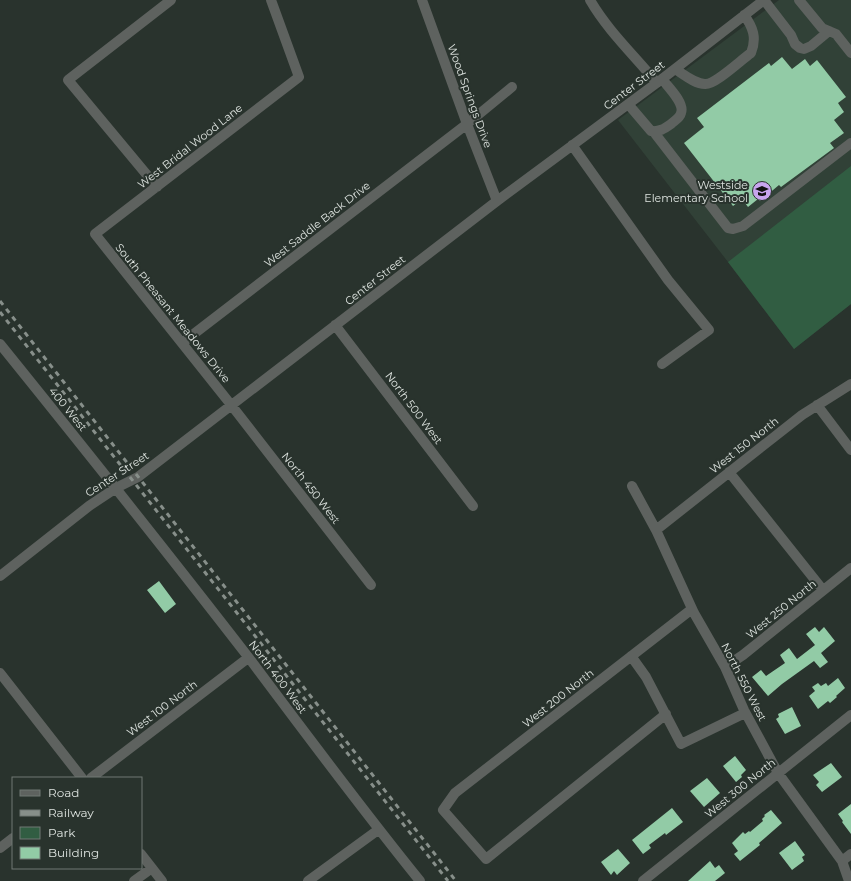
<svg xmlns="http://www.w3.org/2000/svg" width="851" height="881" font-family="Montserrat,sans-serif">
  <rect width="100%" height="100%" fill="#29332d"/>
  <!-- built -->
  <path fill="#314137" d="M779,0h72v304l-57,45 -66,-87 -110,-142z"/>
  <!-- green -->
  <path fill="#315d42" d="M851,166v138l-57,45 -66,-87z"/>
  <!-- building -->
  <path fill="#92cba6" d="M782,57l10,12 13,-10 5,7 7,-6 29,37 -8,6 6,9 -10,8 10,13 -14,10 4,5 -53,39 -2,-2 -19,16 -2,-2 -10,8 -6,-8 -9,7 -49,-63 20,-16 -7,-9 72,-55 2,3z
    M159,581l17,23 -11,9 -18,-23z
    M815,627l4,5 5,-5 11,14 -14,12 7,9 -8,6 -6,-7 -32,23 -14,12 -16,-19 9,-7 5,6 19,-13 -5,-8 9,-7 8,11 18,-14 -9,-11z
    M838,678l7,10 -9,8 1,1 -7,6 -2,-2 -10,8 -9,-13 6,-5 -3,-4 6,-4 3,3 5,-3 2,3z
    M792,707l9,19 -16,8 -9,-15 3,-2 -1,-3z
    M735,756l11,14 -5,5 1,2 -6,5 -13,-16z
    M831,763l11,14 -20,15 -6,-7 3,-3 -6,-7z
    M707,778l13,15 -16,14 -14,-16z
    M851,804v30l-9,-12 1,-1 -5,-7z
    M672,808l11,14 -17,13 -1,-2 -16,12 2,3 -8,6 -11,-14z
    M771,810l11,13 -23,20 1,2 -20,16 -6,-7 4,-3 -6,-8 11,-11 2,2 4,-3 1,1 13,-11 -1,-2 3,-3 -1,-1z
    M795,841l10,14 -3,2 2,4 -12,9 -13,-17z
    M618,849l12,14 -13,12 -3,-4 -3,4 -10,-13z
    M710,861l5,7 4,-3 6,8 -10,8h-27z"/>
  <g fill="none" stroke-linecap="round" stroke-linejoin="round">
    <!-- minor -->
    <path stroke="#5e625f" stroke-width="10" d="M271,0l28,77 -204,157 137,172 139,179
      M422,0l45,124 30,77
      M590,0c18,31 44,55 67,83
      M764,0l27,35 4,9 5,4 4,1 7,-3 18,-15
      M799,0l23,28 14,6 15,19
      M675,69c8,5 20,15 30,15 10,1 37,-25 46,-31 6,-15 2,-26 -7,-38
      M628,104l23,27c8,1 13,-2 20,-7 3,-3 9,-6 10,-11 4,-10 -13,-26 -19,-34
      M653,131l75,97 5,1 10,-3 108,-83
      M572,145l96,135 41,50 -47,34
      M157,187l-89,-107 103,-80
      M335,325l138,181
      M182,343l285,-219 45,-37
      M0,344c84,104 167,208 249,314 56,75 112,150 171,223
      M817,405l34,45
      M729,472l94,118
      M632,486l24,44 38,83 31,54 19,43 34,63 64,88 7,20
      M656,530l146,-115 49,-31
      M0,576l89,-70 27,-18 22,-11 359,-276 165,-122 102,-79
      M631,656l15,21 35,67 64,-31
      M725,667l18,-12 108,-87
      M0,673l82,105
      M666,714l-180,145 -43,-49 12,-17 237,-184
      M91,778l157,-120
      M0,848l13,-10
      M141,854l21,27
      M842,861l9,-7
      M134,881l18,-13
      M308,881l70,-51
      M643,881l208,-166"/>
    <!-- rail -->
    <path stroke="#878f8a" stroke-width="3" stroke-dasharray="5 5" stroke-linecap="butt" d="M0,301l456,580
      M0,312l448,569"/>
  </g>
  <!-- icons -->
  <defs>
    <g id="school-disc" transform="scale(1)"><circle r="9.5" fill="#c8a5ee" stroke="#29332d"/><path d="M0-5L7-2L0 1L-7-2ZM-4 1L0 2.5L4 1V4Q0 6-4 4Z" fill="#111"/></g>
  </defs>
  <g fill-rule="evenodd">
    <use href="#school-disc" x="762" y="191"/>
  </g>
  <g text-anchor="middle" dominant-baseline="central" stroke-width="4" stroke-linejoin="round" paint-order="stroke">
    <!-- street labels -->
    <g font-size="11" fill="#dde3df" stroke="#29332d">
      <text transform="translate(634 85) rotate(-37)">Center Street</text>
      <text transform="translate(470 96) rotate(70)">Wood Springs Drive</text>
      <text transform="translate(190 146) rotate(-38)">West Bridal Wood Lane</text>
      <text transform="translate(317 224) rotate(-38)">West Saddle Back Drive</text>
      <text transform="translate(375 280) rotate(-38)">Center Street</text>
      <text transform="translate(173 313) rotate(51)">South Pheasant Meadows Drive</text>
      <text transform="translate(414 408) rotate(53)">North 500 West</text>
      <text transform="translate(68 409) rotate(51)">400 West</text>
      <text transform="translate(744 445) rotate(-38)">West 150 North</text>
      <text transform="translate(117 474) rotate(-33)">Center Street</text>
      <text transform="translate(311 488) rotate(52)">North 450 West</text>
      <text transform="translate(781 609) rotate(-39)">West 250 North</text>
      <text transform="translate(278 677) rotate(53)">North 400 West</text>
      <text transform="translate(744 682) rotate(63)">North 550 West</text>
      <text transform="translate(558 698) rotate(-38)">West 200 North</text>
      <text transform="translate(162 708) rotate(-37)">West 100 North</text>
      <text transform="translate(740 788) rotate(-39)">West 300 North</text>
    </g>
    <!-- poi labels -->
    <g font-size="11" fill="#dde3df" stroke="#29332d" text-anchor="end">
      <text x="748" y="185">Westside<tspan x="748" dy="13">Elementary School</tspan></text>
    </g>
  </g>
  <!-- legend -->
  <rect x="12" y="777" width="130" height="92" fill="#29332d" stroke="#717974"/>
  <rect x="20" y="790" width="20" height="6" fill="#5e625f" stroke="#717974"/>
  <text x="48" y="797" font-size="12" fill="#dde3df">Road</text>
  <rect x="20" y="810" width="20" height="6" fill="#878f8a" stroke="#717974"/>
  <text x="48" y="817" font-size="12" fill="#dde3df">Railway</text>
  <rect x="20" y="827" width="20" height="12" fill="#315d42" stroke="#717974"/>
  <text x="48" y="837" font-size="12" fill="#dde3df">Park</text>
  <rect x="20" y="847" width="20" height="12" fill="#92cba6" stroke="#717974"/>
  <text x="48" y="857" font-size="12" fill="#dde3df">Building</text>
</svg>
